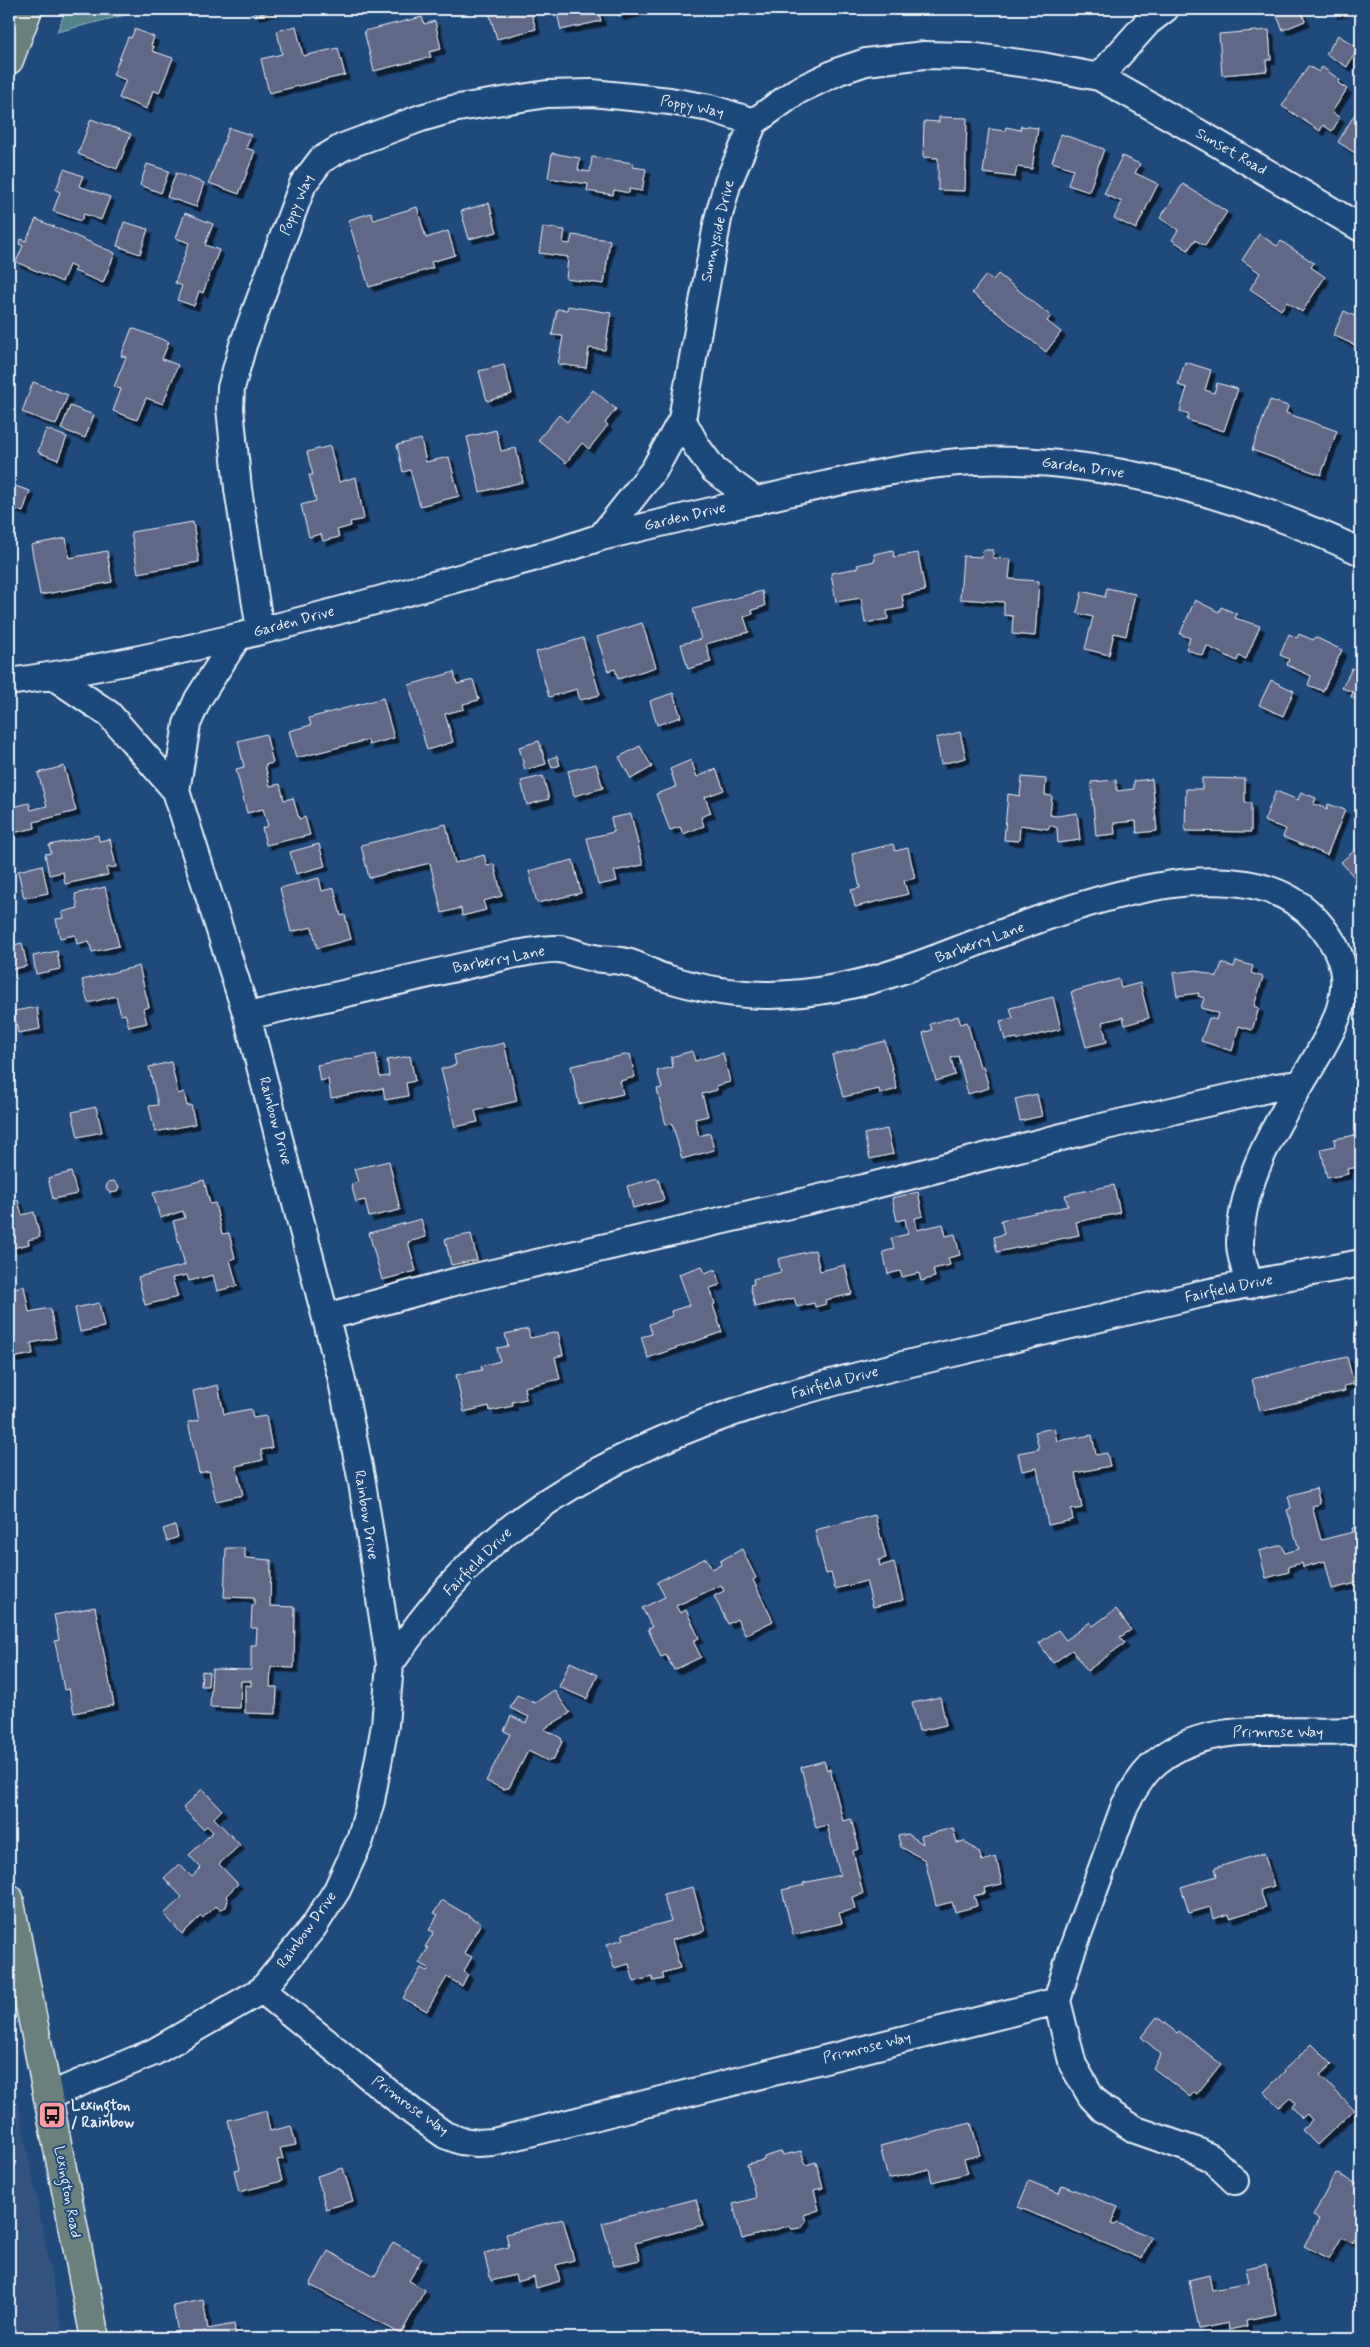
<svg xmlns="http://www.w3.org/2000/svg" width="1370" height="2347" font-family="Mynerve,sans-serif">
  <defs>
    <filter id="shadow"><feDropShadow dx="4.5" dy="4.5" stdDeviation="0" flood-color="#0009"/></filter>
  </defs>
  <rect width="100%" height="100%" fill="#1f4a7a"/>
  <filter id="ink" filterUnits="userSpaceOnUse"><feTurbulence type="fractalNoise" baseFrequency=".02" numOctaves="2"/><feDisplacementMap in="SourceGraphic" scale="10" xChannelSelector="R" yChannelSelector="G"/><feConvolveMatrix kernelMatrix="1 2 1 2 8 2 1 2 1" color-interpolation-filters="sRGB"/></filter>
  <g filter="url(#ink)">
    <!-- built -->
    <path fill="#33537d" d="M9,2057l55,281h-55z"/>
    <!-- green -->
    <path fill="#558189" stroke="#9eb9c0" d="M66,9h83l-92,23z"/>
    <!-- building -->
    <path fill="#616885" stroke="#e8f1f8" filter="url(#shadow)" d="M254,9h30l-29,6z
      M488,9h42l6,20 -39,10z
      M556,9h42l3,12 -40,9z
      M618,9h22v2l-21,5z
      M1274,9h26l5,12 -22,9z
      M1332,9h25l-24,5z
      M422,17l2,7 11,-3 6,28 -12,3 2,5 -57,14 -10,-40z
      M296,26l7,30 35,-8 7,27 -76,18 -8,-34 21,-5 -5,-23z
      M135,29l19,8 -3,9 3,1 -2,4 21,7 -14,35 -6,-3 -6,19 -28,-11 7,-18 -13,-5 15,-38 3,1z
      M1269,30l2,30h-5l1,11 -45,4 -3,-41z
      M1338,35l20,13 -11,19 -21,-13z
      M1308,66l11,6 3,-5 18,13 -2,3 9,6 -15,23 8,6 -8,13 -9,-6 -3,6 -38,-25z
      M1361,104v53l-23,-15z
      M939,117l28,1 -2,73 -27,-1v-32l-15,-1 1,-36 15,1z
      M91,119l40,15 -14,35 -39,-15z
      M1021,126l17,2 -6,41 -15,-2 -2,10 -32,-4 6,-44 16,2 1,-4 14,3z
      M229,128l22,7 -5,13 9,3 -16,43 -30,-11z
      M1061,134l43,15 -15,43 -21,-7 5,-16 -21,-7z
      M552,153l28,5 -2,12 12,2 2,-15 41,6v4l13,2 -4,22 -13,-2v4l-15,-3 -1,5 -26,-4 1,-7 -40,-6z
      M1122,156l18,8 -5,9 23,11 -22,45 -22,-11 8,-16 -18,-8z
      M147,164l22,7 -8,22 -21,-8z
      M64,169l19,7 -4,10 31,11 -9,23 -17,-6 -3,7 -28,-10 7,-19 -4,-2z
      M176,173l28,10 -8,24 -29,-10z
      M1183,184l44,28 -22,34 -10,-6 -7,10 -16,-10 6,-10 -18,-12z
      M489,203l8,29 -28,7 -8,-28z
      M417,207l9,31 22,-7 7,24 -24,7 2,6 -64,19 -21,-67 23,-7 3,7z
      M185,213l28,11 -8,21 14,5 -16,43 -4,-2 -5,15 -17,-6 5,-14 -7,-3 14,-40 -13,-5z
      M36,219l79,34 -12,30 -29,-12 2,-3 -7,-3 -7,17 -46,-20 7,-16 -4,-2 2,-5 5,2z
      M124,222l24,7 -8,25 -23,-8z
      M543,227l22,3 -2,13 7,1 2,-9 38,5 -6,44 -38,-5 2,-22 -29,-4z
      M1259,234l18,12 4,-5 33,22 -3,4 14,10 -23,35 -15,-10 -6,8 -31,-21 10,-16 -18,-13z
      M998,274l53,42 -4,5 14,11 -15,20 -74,-59 14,-18 7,5z
      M568,306l43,7 -6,37 -16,-2 -3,20 -28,-4 5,-28 -11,-1 5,-26 10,1z
      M1344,311l17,8v24l-2,-1 -2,4 -24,-11z
      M132,328l37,14 -7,17 16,6 -15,39 -17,-6 -9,22 -24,-9 8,-22 -7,-2 12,-30 -5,-1z
      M1185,362l26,8 -6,20 9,3 3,-10 21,6 -14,42 -37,-11 2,-6 -9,-3 7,-23 -9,-3z
      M504,365l8,29 -25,7 -8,-30z
      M33,382l35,13 -12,30 -34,-13z
      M593,390l23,19 -11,14 3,2 -19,24 -7,-6 -16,20 -28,-23 21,-25 8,7z
      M1270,400l18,6 -2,7 51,18 -16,44 -69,-25z
      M70,406l24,9 -9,23 -24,-9z
      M46,429l21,8 -9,23 -20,-8z
      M496,430l5,21 15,-3 7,34 -43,10 -13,-55z
      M421,439l5,23 23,-5 10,39 -39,10 -10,-36 -7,2 -6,-27z
      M330,446l9,36 17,-5 8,42 -14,3 1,4 -14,4 2,7 -16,4 -2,-7 -12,3 -8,-32 15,-4 -7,-26h4l-6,-23z
      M9,484l21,7 -7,21 -14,-5z
      M193,522l6,40 -61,11 -7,-41z
      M66,538l3,20 38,-7 5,31 -72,13 -9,-50z
      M893,550l1,7 24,-4 7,38 -23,4 2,13 -17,3 1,8 -23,4 -4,-25 -25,4 -5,-29 27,-5 -1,-3 18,-4 -1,-7z
      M983,550h10v8l18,1 -2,20 30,2 -4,55 -23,-2 1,-18 -9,-1v-13l-44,-3 3,-43 19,1z
      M1107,588l28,6 -9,42 -12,-3 -5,22 -24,-6 8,-32 -16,-4 5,-22 23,6z
      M762,591l3,15 -13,4 1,4 -9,3 5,15 -43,12 5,18 -23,7 -7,-25 20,-5 -8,-30z
      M1195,600l24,12 2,-5 9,4 7,3 -2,4 25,8 -14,33 -7,-3 -2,5 -30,-15 -4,10 -17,-7 4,-11 -10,-4z
      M642,623l14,44 -38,12 -3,-10 -7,2 -11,-34z
      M1289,634l8,4 2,-4 14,6 2,-3 27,13 -19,41 -15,-6 3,-9 -24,-11 2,-6 -9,-4z
      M583,638l17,57 -20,5 -3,-11 -28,8 -13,-45z
      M1352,668l9,4v30l-10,-5 2,-5 -11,-4z
      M454,672l3,12 16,-4 6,20 -16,4 1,5 -19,5 8,28 -26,8 -18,-65z
      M1271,680l23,11 -11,25 -24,-11z
      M673,693l8,24 -24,8 -7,-24z
      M383,698l11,40 -25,7 -1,-5 -72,18 -7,-27 22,-6 -2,-7z
      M960,732l6,26 -25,6 -5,-26z
      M266,734l7,29 -8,2 5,21 10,-2 4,16 9,-2 6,21 6,-2 5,18 -44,10 -4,-17 6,-2 -5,-17 -16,4 -11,-44 8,-2 -6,-26z
      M539,741l7,23 -21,6 -6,-23z
      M640,746l12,21 -21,12 -12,-22z
      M557,756l3,9 -8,3 -3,-9z
      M691,760l6,17 19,-8 8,21 -19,7 6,16 -10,4 3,9 -21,8 -3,-7 -10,3 -14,-36 20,-7 -6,-18z
      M596,764l7,24 -29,8 -6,-25z
      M64,766l12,45 -42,11 1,6 -22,5 -4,-25 20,-5 2,7 16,-4 -9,-33z
      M543,776l6,23 -22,6 -6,-24z
      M1022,777l24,2 -1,16 7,1 -2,19 7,1 20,-3 3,27 -22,3 -1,-15 -7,-3 -2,4 -28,-4 -1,16 -15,-1 4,-46 12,2z
      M1202,778l43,1v24h6v29l-66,-1 1,-42h16z
      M1152,779l5,52 -20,2 -1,-12 -22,2 1,11 -19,2 -5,-54 25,-2 1,11 17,-2v-8z
      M1276,791l22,9 3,-8 15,6 -2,6 13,5 1,-5 17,6 -18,45 -44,-18 3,-8 -22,-8z
      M631,814l12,51 -29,6 3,10 -19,4 -11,-47 27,-6 -3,-14z
      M446,824l9,39 29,-8 3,11 7,-2 8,32 -19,5 3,9 -24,6 -1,-8 -19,5 -12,-50 -61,15 -8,-33z
      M98,835l1,6 11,-2 6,28 -10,1 2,7 -43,9 -2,-12 -14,3 -4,-21 6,-1 -2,-8z
      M319,844l6,22 -29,8 -6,-22z
      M893,844l2,7 13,-3 7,30 -11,3 4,13 -53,13 -4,-17 9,-2 -8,-34z
      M1361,845v30l-5,4 -15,-17z
      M573,860l8,33 -44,10 -8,-32z
      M42,865l6,28 -24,5 -6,-27z
      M319,878l3,13 12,-3 7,28 4,-1 6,24 -34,9 -5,-21 -21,5 -11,-44z
      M105,887l14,59 -27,6 -3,-11 -12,3 -2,-9 -15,3 -4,-19 8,-1 -2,-6 16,-4 -3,-14z
      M22,943l5,23 -18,4v-24z
      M57,951l3,18 -24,5 -3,-18z
      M1236,961l17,5 -2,7 12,4 -9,29 5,2 -7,22 -13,-4 -7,25 -31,-10 8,-23 7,2 2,-7 -17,-5 3,-10 -6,-2 1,-3 -22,3 -4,-23 25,-3v1l19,6 5,-14 12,4z
      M139,966l10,41 -6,2 4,14 -18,4 -4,-13 -4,1 -5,-19 -28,7 -6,-23z
      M1119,979l2,9 19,-5 9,35 -24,7 -2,-8 -21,5 5,20 -21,5 -15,-55z
      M1053,997l8,32 -43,11 -1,-2 -12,2 -5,-19 13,-3 -3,-10z
      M37,1007l3,22 -22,4 -4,-22z
      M958,1016l3,8 6,-2 13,45 3,-1 6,22 -21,6 -10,-38 -7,2 4,17 -19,6 -13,-48 9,-3 -2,-6z
      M885,1041l12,48 -17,5 -1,-5 -36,8 -11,-42z
      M504,1043l13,58 -42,10 3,11 -23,5 -14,-58 15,-4 -2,-10z
      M692,1051l3,10 28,-8 7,29 -14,4 1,4 -15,4 6,22 -13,3 4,17 11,-3 4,17 -32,9 -10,-36 -6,2 -9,-36 5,-1 -5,-17 16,-4 -2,-10z
      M376,1054l4,23 9,-1 -2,-16 23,-4 5,25 -9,2 2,13 -23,4 -2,-12 -52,10 -3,-19 -8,2 -3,-16z
      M630,1054l5,23 -15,4 3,13 -44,10 -8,-38z
      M171,1062l7,32 6,-2 3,14 4,-1 4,19 -40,8 -6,-26 9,-1 -9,-38z
      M1037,1094l5,22 -22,5 -5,-22z
      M96,1107l6,25 -24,5 -6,-25z
      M887,1129l6,25 -23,5 -6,-25z
      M1361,1134v40l-2,-7 -12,2 1,5 -21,4 -6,-29 14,-3 -1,-7z
      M389,1161l11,49 -31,7 -4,-17 -9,2 -5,-18 7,-2 -4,-13z
      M71,1172l6,22 -24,5 -5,-21z
      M658,1178l6,22 -31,8 -6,-22z
      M204,1180l6,24 5,-1 7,31 7,-1 6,25 -5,2 7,26 -20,5 -4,-16 -24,6 -2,-6 -15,3 6,19 -33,8 -7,-28 47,-12 -12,-44 12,-3 -2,-7 -23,7 -7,-25z
      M114,1181l5,6 -2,5 -7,1 -4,-5 2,-6z
      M1114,1185l6,28 -44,9 3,13 -82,17 -3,-15 10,-3 -3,-14 67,-14 -3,-11z
      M918,1192l5,24 -8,2 2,12 26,-6 3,12 9,-2 5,21 -12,3 2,7 -17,4 2,8 -14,4 -2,-8 -17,4 -2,-6 -12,3 -5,-22 11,-3 -3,-11 17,-4 -3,-15 -8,2 -5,-23z
      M18,1200l4,15 12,-3 6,25 -12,3 1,4 -20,5v-47z
      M421,1219l5,18 -18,5 8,29 -34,9 -13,-47z
      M471,1234l6,26 -26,5 -6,-26z
      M815,1250l5,21 25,-6 7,29 -27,6 1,4 -11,3 -1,-4 -17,4 -3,-9 -39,9 -5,-22 4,-1 -1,-5 28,-7 -3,-13z
      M702,1266l3,7 10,-4 5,16 -10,3 5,16 -2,1 9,27 -74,26 -7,-21 11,-3 -3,-10 23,-8 -1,-5 19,-6 -11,-31z
      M24,1286l5,26 21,-4 6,30 -25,5 2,11 -21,4 -3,-18v-51z
      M99,1303l5,24 -24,5 -5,-24z
      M528,1329l2,9 28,-6 5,23 -8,2 5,22 -36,8 2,12 -14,3 1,4 -23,5 -1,-5 -25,6 -8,-37 26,-5 -1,-4 19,-5 -3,-13 11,-2 -3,-12z
      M1347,1357l7,27 -10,2 1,5 -85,20 -8,-32z
      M218,1385l6,29 27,-5 2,9 13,-2 6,32 -11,2 2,10 -27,6 7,29 -27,6 -7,-30 -10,2 -11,-51 11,-2 -6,-29z
      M1054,1428l3,13 35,-6 4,20 11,-2 3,13 -35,7 7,35 -11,2 2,10 -25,5 -11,-57 -15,3 -4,-18 21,-4 -4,-17z
      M1316,1488l4,16 -8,2 9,34 32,-8 -1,-4 9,-2v56l-29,7 -7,-28 -22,6 -1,-4 -12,3 -2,1 1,5 -23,6 -7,-27 23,-6 3,8 14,-4 -12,-39 4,-2 -3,-12z
      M875,1515l11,43 -7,2 1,6 14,-4 9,38 -30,7 -7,-26 -31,8 -4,-16 -5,1 -11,-44z
      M175,1525l3,12 -11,4 -4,-12z
      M226,1548h19v10l26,2 -1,46 25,1 -1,61 -23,-1 -1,20h7l-1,27 -31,-1v-28l6,1v-5h-10l-1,27 -30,-1 2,-38 39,1v-25h5l1,-17h-6l1,-22h2v-8l-30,-1z
      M742,1549l14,29 -3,2 20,41 -28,14 -8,-16 -9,5 -14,-28 10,-5 -3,-6 -45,21 4,7 6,-3 13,28 -6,3 8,16 -27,13 -8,-15 -5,2 -13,-28 4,-2 -10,-19 23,-11 -8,-15 49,-24 6,11 9,-4 -1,-4z
      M95,1607l19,98 -40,8 -5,-24 -5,1 -9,-49 4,-1 -5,-25z
      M1116,1609l15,21 -11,7 5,6 -38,28 -15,-21 -19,13 -14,-20 19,-13 8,10 24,-18 3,4z
      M570,1662l28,13 -11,24 -28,-12z
      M202,1671l7,1 -1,14h-7z
      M554,1690l16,23 -26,16 17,9 1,4 -9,18 -5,1 -20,-10 -19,37 -6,1 -17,-8 24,-47 -6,-3 7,-15 15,7 3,-6 -19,-9 7,-13 18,8z
      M940,1697l6,28 -27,6 -7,-28z
      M824,1761l3,9 3,-1 13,52 8,-2 8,30 -6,2 10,43 -11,3 3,12 -16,4 3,10 -49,12 -11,-45 22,-5 -1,-2 37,-8 -13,-50 -11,3 -15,-61z
      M202,1789l20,21 -8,8 26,27 -21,19 19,20 -12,12 2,5 -2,6 -6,2 -5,-3 -12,12 -2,-2 -19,18 -18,-20 18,-17 -18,-19 15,-14 13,13 9,-9 -12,-13 24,-23 -6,-6 -4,3 -20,-21z
      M953,1828l4,15 7,-2 15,11 3,9 14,-4 6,27 -18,4 1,5 -11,3 3,10 -22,6 -3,-10 -16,4 -11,-46 -24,-13 -3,-11 10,-2 15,10 -2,-8z
      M1264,1853l10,33 -14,4 6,17 -36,11 -1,-4 -16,5 -3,-12 -21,6 -8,-26 36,-11 -2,-8z
      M693,1887l12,44 -33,9 8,28 -18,5 2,6 -11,2 -1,-4 -18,5 -5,-18 -15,4 -7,-24 17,-5 -2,-5 49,-13 -8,-27z
      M442,1900l39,23 -17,30 8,4 -8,14 4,3 -6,12 -15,-9 -20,34 -24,-13 18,-30 6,3 2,-3 -10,-5 9,-15 -3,-1 9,-15 -5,-2 9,-15 -4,-2z
      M1157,2017l20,16 2,-2 42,33 -24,30 -3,-2 -4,5 -37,-29 8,-14 -20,-17z
      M1312,2044l20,20 -12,11 34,35 -37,35 -15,-15 10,-10 -5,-6 -5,4 -10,-11 3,-4 -5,-6 -11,10 -15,-15 21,-21 -1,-1z
      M263,2111h3l4,20 21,-5 5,19 -16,3 3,11 -6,1 5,21 -43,11 -5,-22 6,-1 -12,-49z
      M971,2123l9,32 -16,4 4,14 -36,9 -3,-13 -41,10 -8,-33z
      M801,2151l5,14 10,-3 7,26 -9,2 5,20 -15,5 2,6 -5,7 -9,1 -4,-3 -46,13 -9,-35 23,-6 -9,-34 17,-4v-3l16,-5h2l1,3z
      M343,2168l10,33 -27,8 -9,-33z
      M1336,2173l25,13v7l-4,8 4,2v22l-9,17 -10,-5 -13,22 -25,-13 15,-27 -6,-3z
      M1029,2181l30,12 3,-8 56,22 -7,17 4,1 2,-2 34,14 -9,22 -124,-52z
      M696,2199l7,26 -68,18 5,17 -26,6 -12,-43z
      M563,2219l11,41 -18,5 4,16 -24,7 -2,-11 -17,5 -2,-7 -24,6 -7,-28 25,-6 -3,-13z
      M393,2242l29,16 -13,23 16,9 -24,44 -91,-49 18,-34 47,25z
      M1266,2264l10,50 -30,6 1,6 -18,4 -1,-7 -29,6 -10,-49 20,-5 3,15 22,-4 15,-3 -3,-15z
      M203,2300l5,29 26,-5 2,14h-57l-6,-32z"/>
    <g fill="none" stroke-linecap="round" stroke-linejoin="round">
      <!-- street casing -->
      <g stroke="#e8f1f8" stroke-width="30">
        <path id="street" d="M1099,77l49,-55 17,-13
          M682,419l15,28 17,23 42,31
          M601,537l53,-67 28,-51 36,-200 9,-34 27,-63 43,-31 42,-20 27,-9 58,-7 45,1 73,10 57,11 109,61 153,90
          M260,630l-22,-141 -8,-81 1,-20 12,-43 60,-161 18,-24 22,-13 78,-29 31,-9 95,-15 45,-1 78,8 40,7 44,14
          M9,682c186,-26 368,-83 550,-131l42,-14c64,-15 127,-30 191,-45 60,-13 120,-28 182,-31 130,-5 270,36 387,91
          M176,791l11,-67 11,-25 39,-61
          M247,1016l269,-62c14,-2 29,-6 43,-5 10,1 20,6 30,8 12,3 25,2 37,5 14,3 26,12 40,16 32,10 70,17 104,17 45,-1 90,-10 133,-25 101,-33 327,-149 414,-49 13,15 25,33 27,54 3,33 -17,64 -33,92 -32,53 -70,111 -71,176 0,13 6,28 9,42
          M326,1317l132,-36 405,-93 230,-59 183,-42 25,-3
          M390,1664c37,-54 82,-109 135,-147 134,-98 296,-133 454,-170 74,-18 148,-36 222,-53 53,-12 107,-21 160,-31
          M262,1990l152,123 31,22 16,6 16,2 16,-1 564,-141 13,-45 55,-151c8,-14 15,-27 26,-38 57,-54 141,-29 210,-37
          M1057,2001l16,64 18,31 12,13 33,21 63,22 12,6 24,23
          M48,2096l106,-44 108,-62 52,-64 23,-36 23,-50 11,-39 14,-76 5,-61 -28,-182 -21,-106 -94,-360 -71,-225 -67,-77 -56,-38"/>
      </g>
      <!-- primary casing -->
      <g stroke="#e8f1f8" stroke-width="31">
        <path id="primary" d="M9,60l19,-51
          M9,1898l86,440"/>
      </g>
      <!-- street -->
      <use href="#street" stroke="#1f4a7a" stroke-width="26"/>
      <!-- primary -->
      <use href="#primary" stroke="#6a807d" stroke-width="28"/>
    </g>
  </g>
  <!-- icons -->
  <defs>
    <g id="bus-square" transform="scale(1.4375)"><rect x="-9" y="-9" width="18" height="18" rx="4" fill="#ff9aa2" stroke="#1f4a7a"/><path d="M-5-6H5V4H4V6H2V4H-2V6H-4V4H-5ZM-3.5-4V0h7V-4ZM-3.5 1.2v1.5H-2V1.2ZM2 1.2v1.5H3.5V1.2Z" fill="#111"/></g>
  </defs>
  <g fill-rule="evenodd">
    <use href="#bus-square" x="52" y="2115"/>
  </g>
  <g text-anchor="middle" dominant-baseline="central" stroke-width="4" stroke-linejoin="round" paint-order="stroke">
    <!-- street labels -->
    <g font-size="15" fill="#e8f1f8" stroke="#1f4a7a">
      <text transform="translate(692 107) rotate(11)">Poppy Way</text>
      <text transform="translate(1231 152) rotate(30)">Sunset Road</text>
      <text transform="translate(297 205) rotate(-67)">Poppy Way</text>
      <text transform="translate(718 231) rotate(-77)">Sunnyside Drive</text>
      <text transform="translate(1083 468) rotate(8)">Garden Drive</text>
      <text transform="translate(685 517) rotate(-13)">Garden Drive</text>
      <text transform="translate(294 622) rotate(-15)">Garden Drive</text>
      <text transform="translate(980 943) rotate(-20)">Barberry Lane</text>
      <text transform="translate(499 960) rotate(-11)">Barberry Lane</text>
      <text transform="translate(275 1121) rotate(75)">Rainbow Drive</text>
      <text transform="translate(1229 1289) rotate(-12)">Fairfield Drive</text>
      <text transform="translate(835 1383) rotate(-15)">Fairfield Drive</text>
      <text transform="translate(366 1515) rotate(81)">Rainbow Drive</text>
      <text transform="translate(478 1562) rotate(-45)">Fairfield Drive</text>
      <text x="1278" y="1733">Primrose Way</text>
      <text transform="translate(307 1930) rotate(-54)">Rainbow Drive</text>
      <text transform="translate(867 2048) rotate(-14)">Primrose Way</text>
      <text transform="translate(410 2106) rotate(36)">Primrose Way</text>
      <text transform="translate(67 2192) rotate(79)">Lexington Road</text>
    </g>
    <!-- poi labels -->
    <g font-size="15" font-weight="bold" fill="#e8f1f8" stroke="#1f4a7a" text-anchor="start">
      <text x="71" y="2106">Lexington<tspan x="71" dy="17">/ Rainbow</tspan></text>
    </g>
  </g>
  <!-- margin -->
  <rect width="1370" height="2347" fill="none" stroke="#1f4a7a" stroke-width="30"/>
  <rect x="15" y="15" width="1340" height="2317" fill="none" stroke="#e8f1f8" stroke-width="2" filter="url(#ink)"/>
</svg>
